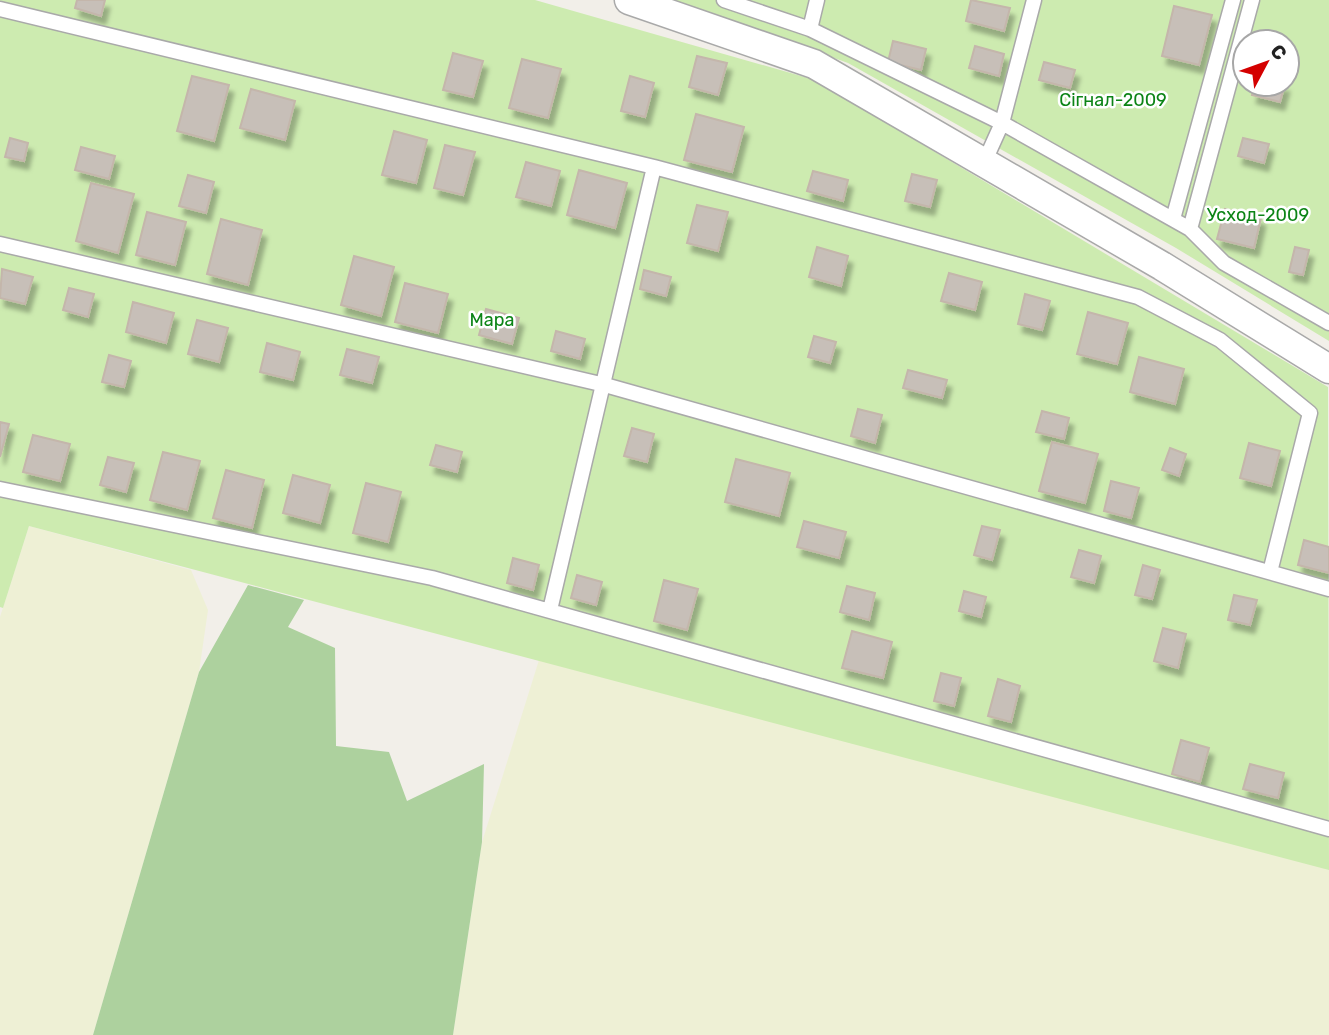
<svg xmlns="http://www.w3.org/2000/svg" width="1329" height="1035" font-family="Rubik,sans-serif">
  <defs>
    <filter id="shadow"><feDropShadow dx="4.5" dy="8" stdDeviation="2" flood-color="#0004"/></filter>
  </defs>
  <rect width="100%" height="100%" fill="#f2efe9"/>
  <!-- farmland -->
  <path fill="#eef0d5" d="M29,526l162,44 17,40 -9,62 -106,363h-93v-418z
    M539,660l790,209v166h-876l29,-193z"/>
  <!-- grass -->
  <path fill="#cdebb0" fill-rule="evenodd" d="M0,0h535l280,80 513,307 1,483 -1300,-344 -26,82 -3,-1z
    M673,0h656v341l-153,-93 -328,-185zM1245,42h42v42h-42z"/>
  <!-- forest -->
  <path fill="#add19e" d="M248,585l56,15 -16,27 47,21 1,98 53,6 18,49 77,-37 -2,78 -29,193h-360l106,-363z"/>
  <!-- building -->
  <path fill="#c7bfb8" stroke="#c4b6ab" stroke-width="2" filter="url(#shadow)" d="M77,0h28l-4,16 -26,-8z
    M971,0l39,8 -6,23 -38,-10z
    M1174,6l38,9 -13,50 -37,-9z
    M893,41l33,8 -5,21 -33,-8z
    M975,46l29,8 -5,22 -30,-8z
    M453,53l30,8 -10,36 -30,-7z
    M697,56l30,7 -9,32 -29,-8z
    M522,59l39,10 -13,49 -39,-10z
    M1044,62l31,8 -5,18 -31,-8z
    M192,76l37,9 -15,56 -37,-10z
    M630,76l24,7 -9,34 -24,-6z
    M1255,84h30l-5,18 -28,-7z
    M251,89l44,12 -10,39 -45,-12z
    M696,114l48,13 -12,45 -48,-12z
    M394,131l33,9 -11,43 -34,-8z
    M10,138l18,5 -4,18 -19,-4z
    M1243,138l26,6 -5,19 -26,-7z
    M445,145l30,7 -12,43 -29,-7z
    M81,147l34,9 -6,23 -34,-9z
    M526,162l34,9 -9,35 -35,-9z
    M579,170l48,13 -12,45 -48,-13z
    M813,171l35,9 -5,21 -36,-10z
    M912,174l25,6 -7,27 -25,-6z
    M188,175l26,7 -8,31 -27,-7z
    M91,183l43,11 -16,59 -42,-12z
    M697,205l31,7 -10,39 -31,-8z
    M1225,209l36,9 -7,30 -37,-9z
    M147,212l39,10 -11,43 -39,-10z
    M221,219l41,11 -14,55 -41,-11z
    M817,247l31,9 -7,30 -32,-9z
    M1295,247l14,3 -6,25 -14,-3z
    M354,256l40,11 -13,49 -40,-11z
    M2,269l31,8 -8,27 -25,-6z
    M644,270l27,7 -5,19 -26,-7z
    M949,273l33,9 -7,28 -34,-9z
    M405,283l43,11 -10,39 -43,-11z
    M69,288l25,6 -6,23 -25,-7z
    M1025,294l25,7 -8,29 -24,-6z
    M133,302l41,11 -8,30 -40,-11z
    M486,309l33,9 -7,26 -33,-9z
    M1088,312l40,11 -11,41 -40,-10z
    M197,320l31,8 -9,34 -31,-8z
    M556,331l29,8 -5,20 -29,-8z
    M814,336l22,6 -6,21 -22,-6z
    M267,343l33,9 -7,28 -33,-8z
    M347,349l32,8 -7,26 -32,-8z
    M109,355l22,6 -7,26 -22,-5z
    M1139,357l45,12 -9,35 -45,-12z
    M908,370l39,10 -5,18 -39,-10z
    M858,409l24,6 -7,28 -24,-7z
    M1042,411l27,7 -5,21 -28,-7z
    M0,422l9,2 -9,33z
    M632,428l22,6 -7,28 -23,-6z
    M33,435l37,9 -10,37 -37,-9z
    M1052,442l46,12 -13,49 -46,-12z
    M1249,443l31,8 -9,35 -31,-8z
    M436,445l26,7 -5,20 -27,-7z
    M1170,448l16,6 -7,22 -17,-6z
    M163,452l37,9 -13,49 -37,-10z
    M108,457l26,6 -8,29 -26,-7z
    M736,459l54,14 -11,43 -54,-14z
    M226,470l38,10 -12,48 -39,-10z
    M293,475l37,10 -10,38 -37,-10z
    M1111,481l28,7 -8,30 -27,-7z
    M366,483l35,9 -13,50 -35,-9z
    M804,521l42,11 -7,26 -42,-11z
    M982,526l18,4 -8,30 -18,-5z
    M1304,540l25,7v26l-31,-8z
    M1079,550l22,6 -7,27 -23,-6z
    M513,558l26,7 -6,25 -26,-7z
    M1143,565l17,5 -8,29 -17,-4z
    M577,575l25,7 -6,23 -25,-7z
    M664,580l34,9 -11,41 -33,-9z
    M847,586l28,7 -6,27 -29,-8z
    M964,591l22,6 -5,20 -22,-6z
    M1234,595l23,5 -7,25 -22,-5z
    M1163,628l23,6 -8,34 -24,-7z
    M852,631l40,11 -9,36 -41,-10z
    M941,673l20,5 -7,28 -20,-5z
    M998,679l22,7 -9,36 -23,-6z
    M1181,740l28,8 -9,34 -28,-8z
    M1250,764l34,9 -6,25 -35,-9z"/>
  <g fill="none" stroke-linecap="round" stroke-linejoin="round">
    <!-- lane casing -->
    <g stroke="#a9a9a9" stroke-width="17">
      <path id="lane" d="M724,0l86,29 192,94 188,106 34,34 105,60
        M0,9l654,158 484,130 82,43 90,73 -40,159
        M810,29l7,-29
        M984,163l18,-40 32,-123
        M1173,219l60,-219
        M1190,229l62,-229
        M0,244l605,141 724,204
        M0,489l432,89 897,251
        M550,610l104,-443"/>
    </g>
    <!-- street casing -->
    <g stroke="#a9a9a9" stroke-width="31">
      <path id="street" d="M629,0l185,64 348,202 167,103"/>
    </g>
    <!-- lane -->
    <use href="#lane" stroke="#fff" stroke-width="14"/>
    <!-- street -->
    <use href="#street" stroke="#fff" stroke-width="28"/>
  </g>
  <g text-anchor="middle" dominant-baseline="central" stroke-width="5" stroke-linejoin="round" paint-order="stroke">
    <!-- park labels -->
    <g font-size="18" fill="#0c8416" stroke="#fff">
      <text x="1113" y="100">Сігнал-2009</text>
      <text x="1258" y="215">Усход-2009</text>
      <text x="492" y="320">Мара</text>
    </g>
  </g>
  <!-- north arrow -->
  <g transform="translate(1266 63) rotate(49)"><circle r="33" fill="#ffffff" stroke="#a7a7a7" stroke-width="2"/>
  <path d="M0-5L12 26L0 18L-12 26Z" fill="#d40000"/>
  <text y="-10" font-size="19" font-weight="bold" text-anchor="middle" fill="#222222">С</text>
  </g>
</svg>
